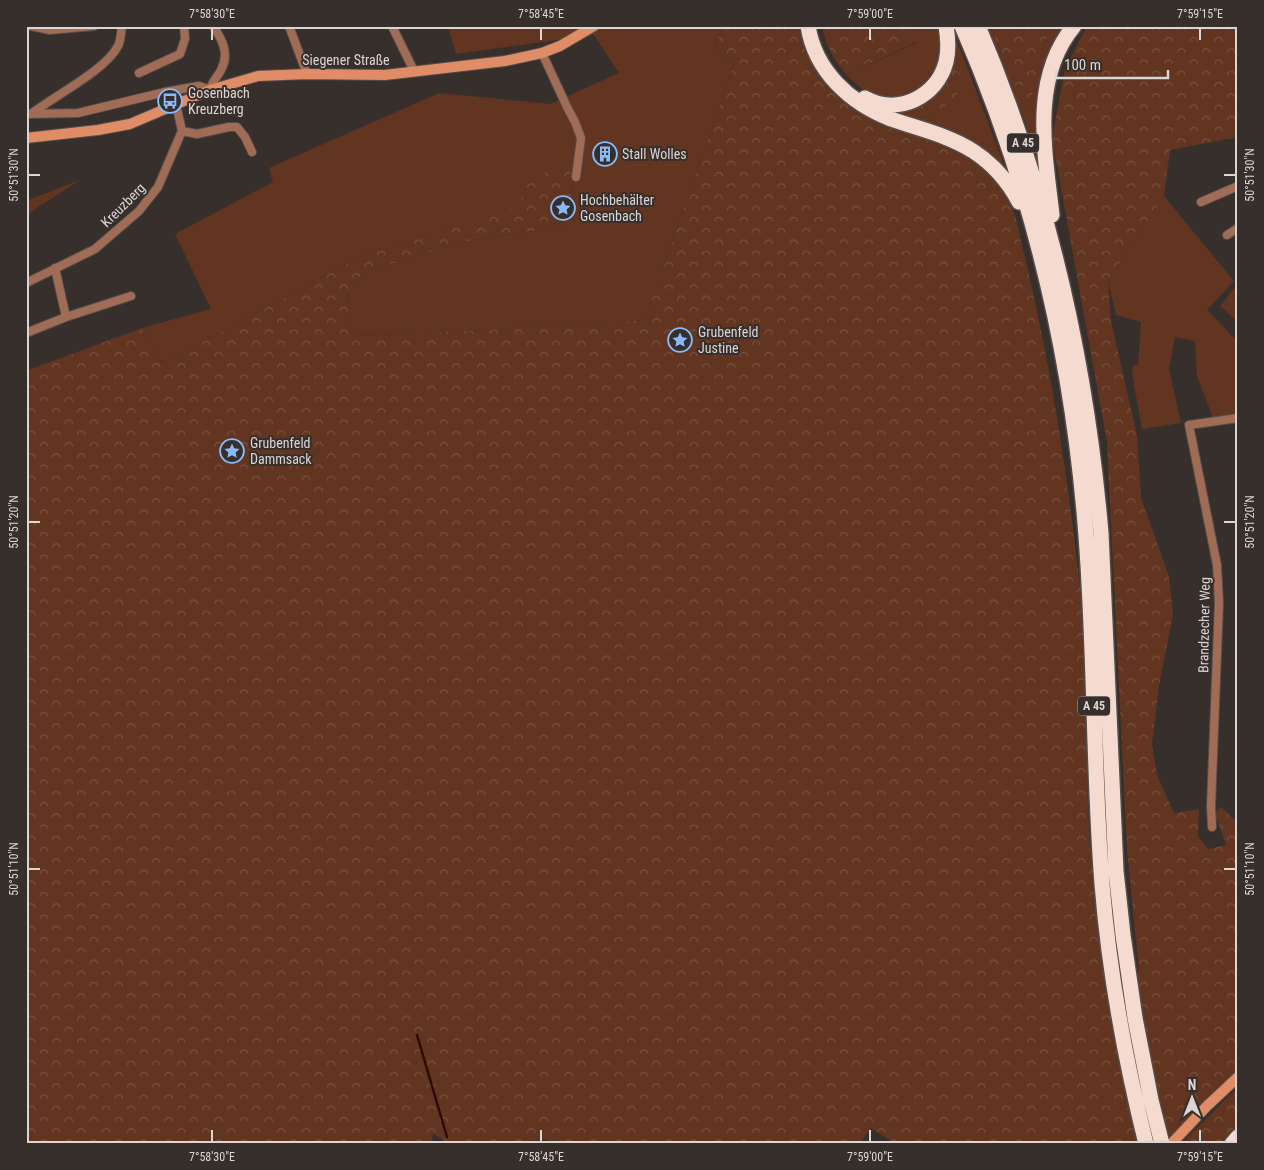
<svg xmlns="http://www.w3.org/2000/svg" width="1264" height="1170" font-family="'Roboto Condensed',sans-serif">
  <defs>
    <pattern id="forest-crowns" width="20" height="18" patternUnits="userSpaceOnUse" patternTransform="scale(1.25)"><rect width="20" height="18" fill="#613520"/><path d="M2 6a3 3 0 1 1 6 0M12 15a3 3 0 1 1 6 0" fill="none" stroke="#775140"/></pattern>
  </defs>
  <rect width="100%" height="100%" fill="#372f2c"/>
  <!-- green -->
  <path fill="#613520" d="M448,26h275l-8,21 19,18 -89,255 -263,16 -32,-1 -2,-48 19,-16 100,-30 103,-16 2,-50 -44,8 -9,23 -159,51 -198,107 -20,-36 69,-19 -36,-75 98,-52 -4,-14 170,-75 111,11 69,-31 -25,-38 -138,19z
    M912,26h27c1,9 3,19 2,28 -6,35 -40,54 -73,38 -8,-4 -15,-11 -22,-17l70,-32z
    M987,26h3l38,88 16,-71 11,-17h16l-19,32 -5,132 -24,-74z
    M955,35l53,140 -17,-20 -18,-13 -60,-23 24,-5 14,-46z
    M82,179l-56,36v-14z
    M1164,196l70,85 -27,29 31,32v73l-25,3 -16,-42 -2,-35 -20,-4 -6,32 12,54 -39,6 -10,-56 2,-8h4l3,-43 -25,-7 -8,-34z
    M1237,285h1v37l-18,-16z"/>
  <!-- forest -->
  <path fill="url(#forest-crowns)" d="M723,26h78c20,130 175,81 212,184 4,10 6,21 8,31 7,28 13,56 19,85 15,72 26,145 35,218 2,21 6,43 7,64 6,79 3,158 8,237 2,23 5,46 7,70 3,21 4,43 7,64l35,-7 -12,-122 -20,-408 -55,-304 13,-69 22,-43h151v111l-68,13 -6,46 -56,85 3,40 26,115 4,62 28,78 4,38 -14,72 -7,59 5,30 17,38 25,-4 -1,27 10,13 18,-4 -11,-32 6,-6 17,16v249l-63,62 -39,10h-240l-25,-16 -12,16h-307l-6,-5 -33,5h-64l-16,-11 -2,11h-405v-773l116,-43 20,36 198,-107 158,-51 10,-23 34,-20 10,11 -2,51 -103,16 -100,30 -19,16 2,48 32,1 263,-16 89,-255 -19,-18z
    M822,26h90l4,16 -70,33c-11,-15 -21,-30 -24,-49z
    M990,26h65l-11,17 -16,72z
    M951,68l9,5 -3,21 -20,20 -24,5 -23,-7z
    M1238,1087v42l-14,15h-43z"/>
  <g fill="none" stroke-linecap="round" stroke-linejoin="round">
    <!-- stream -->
    <path stroke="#2e0b00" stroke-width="2.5" d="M417,1035l30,102"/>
    <!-- street casing -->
    <g stroke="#554d4a" stroke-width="10">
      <path id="street" d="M31,26l19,4 44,-4
        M289,26l18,48
        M392,26l22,45
        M542,53l26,56 7,13 6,16 -5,39
        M139,73l41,-19 5,-15 -1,-13
        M26,114l52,-1 87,-21 34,-6 11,4c2,-9 7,-12 11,-20 9,-16 1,-31 -8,-44
        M31,114c23,-18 75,-44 87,-68 3,-6 3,-14 4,-20
        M182,131l15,3 32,-7h8l8,10 7,15
        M1201,202l37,-16
        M1227,235l11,-7
        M55,268l11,49
        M26,283l69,-34 44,-38 19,-24 24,-56 -6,-27
        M26,333l40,-16 65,-21
        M1212,827l-1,-21 8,-203 -2,-38 -28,-140 49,-7"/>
    </g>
    <!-- secondary casing -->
    <g stroke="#554d4a" stroke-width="12">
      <path id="secondary" d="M26,138l72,-8 32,-6 80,-34 48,-14 49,-2 78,1 120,-14 37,-8 18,-7 34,-20
        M1171,1144l36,-38 31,-29"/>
    </g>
    <!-- highway casing -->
    <g stroke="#554d4a" stroke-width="18">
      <path id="highway" d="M808,26c7,45 42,77 83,93 28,10 57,16 82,32 20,13 35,30 46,51
        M962,26c70,161 111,335 124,510 9,116 7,232 16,348 7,88 23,175 44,260
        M978,26c69,162 108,333 123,507l15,338 7,64 12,83 16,82 11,44
        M865,98c33,18 72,-1 81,-36 3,-12 2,-24 0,-36
        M1052,215c-7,-62 -22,-136 22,-189
        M1232,1144l6,-7"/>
    </g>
    <!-- street -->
    <use href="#street" stroke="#a06c55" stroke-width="8"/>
    <!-- secondary -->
    <use href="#secondary" stroke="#df8c67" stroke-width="10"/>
    <!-- highway -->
    <use href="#highway" stroke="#f5dbcf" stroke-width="15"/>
  </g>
  <!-- ticks -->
  <path fill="none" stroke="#dbd5d3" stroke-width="2" d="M212,28v12M541,28v12M870,28v12M1200,28v12M28,175h12M1224,175h12M28,522h12M1224,522h12M28,869h12M1224,869h12M212,1130v12M541,1130v12M870,1130v12M1200,1130v12"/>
  <!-- icons -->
  <defs>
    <g id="bus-ring" transform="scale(1.25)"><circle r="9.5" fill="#372f2c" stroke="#87bbfc" stroke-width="1.5"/><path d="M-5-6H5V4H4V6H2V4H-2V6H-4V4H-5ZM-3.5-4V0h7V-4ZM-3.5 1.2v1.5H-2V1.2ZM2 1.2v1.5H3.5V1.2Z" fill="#87bbfc"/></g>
    <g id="building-ring" transform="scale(1.25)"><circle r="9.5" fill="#372f2c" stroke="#87bbfc" stroke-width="1.5"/><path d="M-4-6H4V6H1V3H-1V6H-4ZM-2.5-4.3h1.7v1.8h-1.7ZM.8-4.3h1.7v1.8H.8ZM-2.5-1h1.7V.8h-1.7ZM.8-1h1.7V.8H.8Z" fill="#87bbfc"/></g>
    <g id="sight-ring" transform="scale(1.25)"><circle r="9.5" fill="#372f2c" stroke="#87bbfc" stroke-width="1.5"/><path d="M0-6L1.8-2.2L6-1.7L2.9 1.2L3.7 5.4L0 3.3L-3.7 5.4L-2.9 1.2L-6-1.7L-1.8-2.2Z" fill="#87bbfc"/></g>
  </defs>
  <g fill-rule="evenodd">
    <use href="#bus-ring" x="170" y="101"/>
    <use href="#building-ring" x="605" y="154"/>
    <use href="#sight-ring" x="563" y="208"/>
    <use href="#sight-ring" x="680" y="340"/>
    <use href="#sight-ring" x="232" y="451"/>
  </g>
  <g text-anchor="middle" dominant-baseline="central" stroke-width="4" stroke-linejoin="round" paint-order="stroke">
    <!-- shield labels -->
    <g fill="#372f2c" stroke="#aaa3a1" stroke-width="1">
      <rect x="1007" y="133.5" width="32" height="19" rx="4"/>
      <rect x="1078" y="696.5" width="32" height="19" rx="4"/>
    </g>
    <g font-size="12" font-weight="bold" fill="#dbd5d3">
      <text x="1023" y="143">A 45</text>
      <text x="1094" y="706">A 45</text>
    </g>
    <!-- street labels -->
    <g font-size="14" fill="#dbd5d3" stroke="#372f2c">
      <text x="346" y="60">Siegener Straße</text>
      <text transform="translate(123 205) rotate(-45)">Kreuzberg</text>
      <text transform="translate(1204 625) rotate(-89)">Brandzecher Weg</text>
    </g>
    <!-- poi labels -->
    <g font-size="14" fill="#dbd5d3" stroke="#372f2c" text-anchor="start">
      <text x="188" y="93">Gosenbach<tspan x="188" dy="16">Kreuzberg</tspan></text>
      <text x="622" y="154">Stall Wolles</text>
      <text x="580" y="200">Hochbehälter<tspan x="580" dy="16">Gosenbach</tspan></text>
      <text x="698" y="332">Grubenfeld<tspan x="698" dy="16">Justine</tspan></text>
      <text x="250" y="443">Grubenfeld<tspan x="250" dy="16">Dammsack</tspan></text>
    </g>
  </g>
  <!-- border -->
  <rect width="1264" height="1170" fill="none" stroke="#372f2c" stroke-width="55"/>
  <!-- north arrow -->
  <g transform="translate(1192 1098)" stroke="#372f2c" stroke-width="4" paint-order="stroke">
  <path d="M0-4L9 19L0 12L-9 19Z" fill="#dbd5d3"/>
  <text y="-8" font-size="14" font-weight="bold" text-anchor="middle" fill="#dbd5d3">N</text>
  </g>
  <!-- scale -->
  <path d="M1056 70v8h112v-8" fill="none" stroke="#dbd5d3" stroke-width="2.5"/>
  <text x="1064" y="70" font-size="15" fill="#dbd5d3" stroke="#372f2c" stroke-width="4" paint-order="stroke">100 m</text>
  <rect x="28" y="28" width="1208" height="1114" fill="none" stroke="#dbd5d3" stroke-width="2"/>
  <g font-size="12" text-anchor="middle" fill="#dbd5d3">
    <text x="212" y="18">7°58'30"E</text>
    <text x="541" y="18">7°58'45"E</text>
    <text x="870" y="18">7°59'00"E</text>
    <text x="1200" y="18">7°59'15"E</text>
    <text transform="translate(14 175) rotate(-90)" y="4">50°51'30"N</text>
    <text transform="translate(1250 175) rotate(-90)" y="4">50°51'30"N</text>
    <text transform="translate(14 522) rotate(-90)" y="4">50°51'20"N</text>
    <text transform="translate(1250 522) rotate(-90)" y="4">50°51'20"N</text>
    <text transform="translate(14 869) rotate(-90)" y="4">50°51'10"N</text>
    <text transform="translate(1250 869) rotate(-90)" y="4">50°51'10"N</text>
    <text x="212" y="1161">7°58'30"E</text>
    <text x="541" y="1161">7°58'45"E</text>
    <text x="870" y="1161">7°59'00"E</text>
    <text x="1200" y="1161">7°59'15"E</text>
  </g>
</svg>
